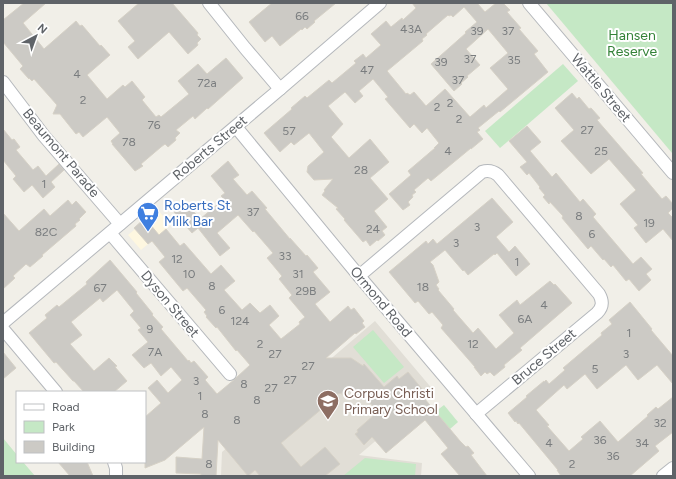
<svg xmlns="http://www.w3.org/2000/svg" width="676" height="479" viewBox="0 0 676 479" font-family="Figtree,sans-serif">
<style>
.commercial{fill:#fef7e0}
.education{fill:#e1ded6}
.green{fill:#c5e8c5}
.building{fill:#cccac5;stroke:#d6d1c6;fill-rule:evenodd}
.lines{fill:none;stroke-linecap:round;stroke-linejoin:round}
.minor-casing{stroke:#b5b8bc;stroke-width:14}
.minor{stroke:#fff;stroke-width:12}
.labels{text-anchor:middle;dominant-baseline:central;stroke-width:4;stroke-linejoin:round;paint-order:stroke}
.number-label{font-size:12px;fill:#7a7d7f}
.park-label{font-size:14px;fill:#348238;stroke:#fff}
.street-label{font-size:14px;fill:#5f6368;stroke:#fff}
.shop-label{font-size:14px;fill:#366cbe;stroke:#fff;text-anchor:start}
.education-label{font-size:14px;fill:#785e54;stroke:#fff;text-anchor:start}
</style>
<rect width="100%" height="100%" fill="#f1efe8"/>
<polygon class="commercial" points="158,210 171,225 141,250 128,235"/>
<polygon class="education" points="375,321 434,391 359,455 422,463 421,476 221,476 222,452"/>
<g class="green">
<polygon points="546,3 673,3 673,153 672,153"/>
<polygon points="563,64 578,81 500,148 485,131"/>
<polygon points="373,330 404,367 384,383 353,347"/>
<polygon points="444,405 458,422 450,429 435,412"/>
<polygon points="3,438 17,455 17,462 23,462 35,476 3,476"/>
<polygon points="365,458 416,464 415,476 343,476"/>
</g>
<g class="building">
<polygon points="24,3 46,3 23,23 44,49 76,21 80,26 82,25 100,46 101,45 110,55 87,75 107,99 123,85 125,87 132,81 145,97 142,100 156,117 159,115 161,117 189,94 178,81 198,64 207,74 226,58 243,78 208,109 207,108 195,119 193,116 176,130 180,133 175,138 176,140 168,147 165,144 161,147 141,164 143,166 135,171 112,144 113,144 111,141 120,133 107,117 83,137 79,132 76,134 60,114 53,114 57,105 34,79 32,81 29,78 29,79 20,69 23,66 3,42 3,20"/>
<polygon points="139,3 172,3 198,33 197,35 201,39 197,43 198,45 188,54 169,32 138,59 128,47 135,41 118,21"/>
<polygon points="272,3 336,3 314,21 315,22 307,29 305,27 302,30 301,29 280,46 272,36 265,42 249,22"/>
<path d="M 412,3 L 477,3 L 485,12 L 496,3 L 503,3 L 510,10 L 507,12 L 521,28 L 519,29 L 538,51 L 534,54 L 548,72 L 500,112 L 499,111 L 478,128 L 480,130 L 477,132 L 483,139 L 471,149 L 471,148 L 431,181 L 428,178 L 414,190 L 416,192 L 412,195 L 413,197 L 408,202 L 410,205 L 403,210 L 389,194 L 411,175 L 408,171 L 435,148 L 434,148 L 439,143 L 427,128 L 422,133 L 414,124 L 410,128 L 385,99 L 388,97 L 373,79 L 359,91 L 363,96 L 355,103 L 345,92 L 328,106 L 343,124 L 331,137 L 349,158 L 370,139 L 389,162 L 370,178 L 388,199 L 374,211 L 387,227 L 382,231 L 385,235 L 378,241 L 377,240 L 370,246 L 366,240 L 363,242 L 344,220 L 345,219 L 336,209 L 338,208 L 322,195 L 325,191 L 324,190 L 333,179 L 314,180 L 307,172 L 308,166 L 324,152 L 309,133 L 294,145 L 291,142 L 280,152 L 264,133 L 292,109 L 291,108 L 305,96 L 307,98 L 329,80 L 332,83 L 356,63 L 354,61 L 363,54 L 366,58 L 381,45 L 371,34 L 386,21 L 391,27 L 402,18 L 403,20 L 416,8 ZM 464,7 L 477,22 L 465,32 L 466,33 L 431,64 L 454,91 L 462,84 L 461,83 L 468,77 L 467,76 L 480,65 L 466,49 L 488,29 L 508,53 L 490,68 L 508,89 L 486,108 L 484,105 L 470,117 L 445,89 L 426,106 L 414,92 L 410,95 L 407,93 L 406,94 L 387,71 L 423,41 L 422,39 L 427,35 L 426,34 L 448,15 L 449,16 L 451,15 L 453,17 Z"/>
<polygon points="572,93 577,99 579,97 589,109 591,108 600,118 597,120 643,173 641,174 662,199 666,196 673,204 673,208 668,213 673,218 673,241 663,229 646,243 634,228 638,225 620,204 636,190 609,159 591,174 561,141 574,130 555,108"/>
<polygon points="527,126 541,142 530,151 552,177 556,173 580,202 583,199 596,214 593,217 633,264 641,257 652,269 646,274 651,280 639,291 629,279 626,281 613,265 611,267 604,259 603,260 591,246 588,249 562,218 563,216 550,202 549,204 543,197 545,195 539,188 540,187 529,173 527,175 520,167 527,162 509,141"/>
<polygon points="3,129 12,140 14,139 20,147 16,150 33,170 38,166 46,176 59,164 64,170 51,182 55,187 43,198 32,185 24,192 13,179 16,176 3,160"/>
<polygon points="228,161 239,175 233,179 247,195 252,191 267,208 265,209 290,239 290,238 306,256 307,255 318,268 313,272 330,292 315,304 330,322 348,306 351,310 354,308 364,321 362,323 365,327 356,334 355,333 326,358 351,358 363,366 364,364 384,387 397,376 399,379 408,372 422,389 419,392 460,441 466,447 468,446 474,453 471,455 487,476 460,476 441,454 448,448 425,420 386,453 372,437 364,445 355,434 358,432 357,430 374,415 372,413 376,410 363,394 358,398 350,391 342,395 342,393 317,398 324,407 281,443 301,467 325,447 340,464 325,476 260,476 255,470 248,476 218,440 216,476 201,476 201,474 176,473 176,457 202,459 204,427 165,460 145,468 145,417 161,403 148,388 157,380 168,393 182,380 171,367 161,376 151,363 144,368 132,355 148,342 138,330 141,328 130,315 134,311 117,290 103,302 100,298 71,322 82,335 70,344 94,371 109,358 117,366 115,367 127,381 114,392 84,392 74,381 73,381 56,362 54,363 29,333 47,318 45,315 57,305 59,307 87,284 86,282 110,260 137,292 136,293 153,314 152,315 163,327 161,329 188,361 189,360 191,363 194,361 208,377 205,380 217,394 235,379 237,377 250,365 237,350 236,351 217,327 216,328 206,317 207,316 204,312 206,310 187,288 183,291 159,262 165,257 152,241 148,244 134,228 145,218 159,235 166,229 180,246 184,243 211,274 221,265 235,281 224,290 242,310 250,303 260,313 270,305 279,316 269,325 281,339 300,324 299,322 305,317 289,298 292,295 279,279 282,276 267,258 273,253 254,231 253,232 238,215 217,233 230,248 220,256 198,228 192,233 174,212 186,203 200,219 224,199 221,196 225,193 211,176"/>
<polygon points="492,198 513,222 496,237 509,252 515,246 530,264 516,276 497,253 495,255 494,254 468,275 464,270 463,271 445,250 430,262 433,265 439,282 436,285 439,289 438,290 454,309 453,310 473,333 478,328 496,349 514,333 499,315 517,300 520,305 550,281 554,285 555,284 572,303 520,348 522,350 504,365 505,367 494,376 490,372 487,374 485,372 481,376 474,367 475,367 441,328 443,325 432,312 429,314 418,301 415,303 389,272 426,241 428,244 433,239 437,244"/>
<polygon points="68,200 72,205 76,201 86,212 79,219 80,220 75,224 76,226 42,255 43,256 30,267 26,264 13,276 15,278 3,289 3,213 19,231 44,209 50,216"/>
<polygon points="630,302 652,329 651,330 673,356 673,384 657,365 638,380 626,365 597,389 585,374 567,389 564,385 536,410 549,425 547,426 569,451 583,439 581,437 600,421 618,442 648,416 647,415 656,407 658,409 673,397 673,432 655,446 659,451 630,476 561,476 557,470 558,470 519,423 518,424 516,421 515,422 508,413 527,397 526,396 544,381 544,382 546,380 549,384 565,370 563,368 602,335 601,333 612,324 609,320"/>
<polygon points="3,352 16,368 3,379"/>
<polygon points="58,462 87,462 93,476 70,476"/>
</g>
<g class="lines">
<g class="minor-casing">
<g id="minor">
<polyline points="209,3 245,48 280,89"/>
<polyline points="529,3 673,173"/>
<polyline points="3,82 44,136 120,224"/>
<polyline points="236,127 359,276 529,476"/>
<polyline points="110,233 230,374"/>
<path d="M 359,276 L 482,172 C 488,170 493,171 498,175 L 599,294 C 603,301 603,307 597,313 L 476,414"/>
<polyline points="3,323 280,89 380,3"/>
<polyline points="3,329 56,392"/>
<polyline points="114,462 116,468 116,476"/>
<polyline points="663,476 673,468"/>
</g>
</g>
<use href="#minor" class="minor"/>
</g>
<defs>
<g id="supermarket-pin" transform="scale(1.15)"><path d="M0 17L-7.5 6A9.5 9.5 0 1 1 7.5 6Z" fill="#3f7fe0" stroke="#fff"/><path d="M-6-5.5h2.5l.6 2H6L4.5 2H-2.5L-4.4-4H-6ZM-1.5 3.2a1.3 1.3 0 1 0 .1 0ZM3 3.2a1.3 1.3 0 1 0 .1 0Z" fill="#fff"/></g>
<g id="school-pin" transform="scale(1.15)"><path d="M0 17L-7.5 6A9.5 9.5 0 1 1 7.5 6Z" fill="#8d6e63" stroke="#fff"/><path d="M0-5L7-2L0 1L-7-2ZM-4 1L0 2.5L4 1V4Q0 6-4 4Z" fill="#fff"/></g>
</defs>
<g fill-rule="evenodd">
<use href="#supermarket-pin" x="148" y="213"/>
<use href="#school-pin" x="328" y="401"/>
</g>
<g class="labels">
<g class="number-label">
<text x="302" y="16">66</text>
<text x="411" y="29">43A</text>
<text x="477" y="31">39</text>
<text x="508" y="31">37</text>
<text x="470" y="59">37</text>
<text x="514" y="60">35</text>
<text x="441" y="62">39</text>
<text x="367" y="70">47</text>
<text x="77" y="74">4</text>
<text x="458" y="80">37</text>
<text x="207" y="83">72a</text>
<text x="83" y="100">2</text>
<text x="450" y="103">2</text>
<text x="437" y="107">2</text>
<text x="459" y="119">2</text>
<text x="154" y="125">76</text>
<text x="587" y="130">27</text>
<text x="289" y="131">57</text>
<text x="129" y="142">78</text>
<text x="448" y="151">4</text>
<text x="601" y="151">25</text>
<text x="361" y="170">28</text>
<text x="44" y="184">1</text>
<text x="253" y="212">37</text>
<text x="579" y="216">8</text>
<text x="649" y="223">19</text>
<text x="477" y="227">3</text>
<text x="373" y="229">24</text>
<text x="46" y="232">82C</text>
<text x="592" y="234">6</text>
<text x="456" y="243">3</text>
<text x="285" y="256">33</text>
<text x="177" y="259">12</text>
<text x="517" y="262">1</text>
<text x="189" y="274">10</text>
<text x="298" y="274">31</text>
<text x="212" y="286">8</text>
<text x="423" y="287">18</text>
<text x="100" y="288">67</text>
<text x="306" y="291">29B</text>
<text x="544" y="305">4</text>
<text x="222" y="310">6</text>
<text x="525" y="319">6A</text>
<text x="240" y="321">124</text>
<text x="150" y="329">9</text>
<text x="629" y="333">1</text>
<text x="260" y="344">2</text>
<text x="473" y="344">12</text>
<text x="155" y="352">7A</text>
<text x="275" y="354">27</text>
<text x="626" y="354">3</text>
<text x="308" y="366">27</text>
<text x="595" y="369">5</text>
<text x="290" y="380">27</text>
<text x="196" y="381">3</text>
<text x="244" y="384">8</text>
<text x="271" y="388">27</text>
<text x="200" y="396">1</text>
<text x="257" y="400">8</text>
<text x="205" y="414">8</text>
<text x="237" y="420">8</text>
<text x="660" y="423">32</text>
<text x="600" y="440">36</text>
<text x="549" y="443">4</text>
<text x="642" y="443">34</text>
<text x="613" y="456">36</text>
<text x="209" y="464">8</text>
<text x="572" y="464">2</text>
</g>
<g class="park-label">
<text x="632" y="35">Hansen<tspan x="632" dy="16">Reserve</tspan></text>
</g>
<g class="street-label">
<text transform="translate(601 88) rotate(50)">Wattle Street</text>
<text transform="translate(210 148) rotate(-40)">Roberts Street</text>
<text transform="translate(61 153) rotate(50)">Beaumont Parade</text>
<text transform="translate(381 302) rotate(50)">Ormond Road</text>
<text transform="translate(170 304) rotate(50)">Dyson Street</text>
<text transform="translate(544 357) rotate(-40)">Bruce Street</text>
</g>
<g class="shop-label">
<text x="164" y="205">Roberts St<tspan x="164" dy="16">Milk Bar</tspan></text>
</g>
<g class="education-label">
<text x="344" y="393">Corpus Christi<tspan x="344" dy="16">Primary School</tspan></text>
</g>
</g>
<rect width="676" height="479" fill="none" stroke="#5f6368" stroke-width="8"/>
<rect x="16" y="391" width="130" height="72" fill="#ffffff" stroke="#bfc1c3"/>
<rect x="24" y="404" width="20" height="6" fill="#ffffff" stroke="#bfc1c3"/>
<text x="52" y="411" font-size="12" fill="#5f6368">Road</text>
<rect x="24" y="421" width="20" height="12" fill="#c5e8c5" stroke="#bfc1c3"/>
<text x="52" y="431" font-size="12" fill="#5f6368">Park</text>
<rect x="24" y="441" width="20" height="12" fill="#cccac5" stroke="#bfc1c3"/>
<text x="52" y="451" font-size="12" fill="#5f6368">Building</text>
<g transform="translate(36 36) rotate(41)" stroke="#ffffff" stroke-width="3" paint-order="stroke">
<path d="M0-3L7 15L0 10L-7 15Z" fill="#5f6368"/>
<text y="-6" font-size="11" font-weight="bold" text-anchor="middle" fill="#5f6368">N</text>
</g>
</svg>
